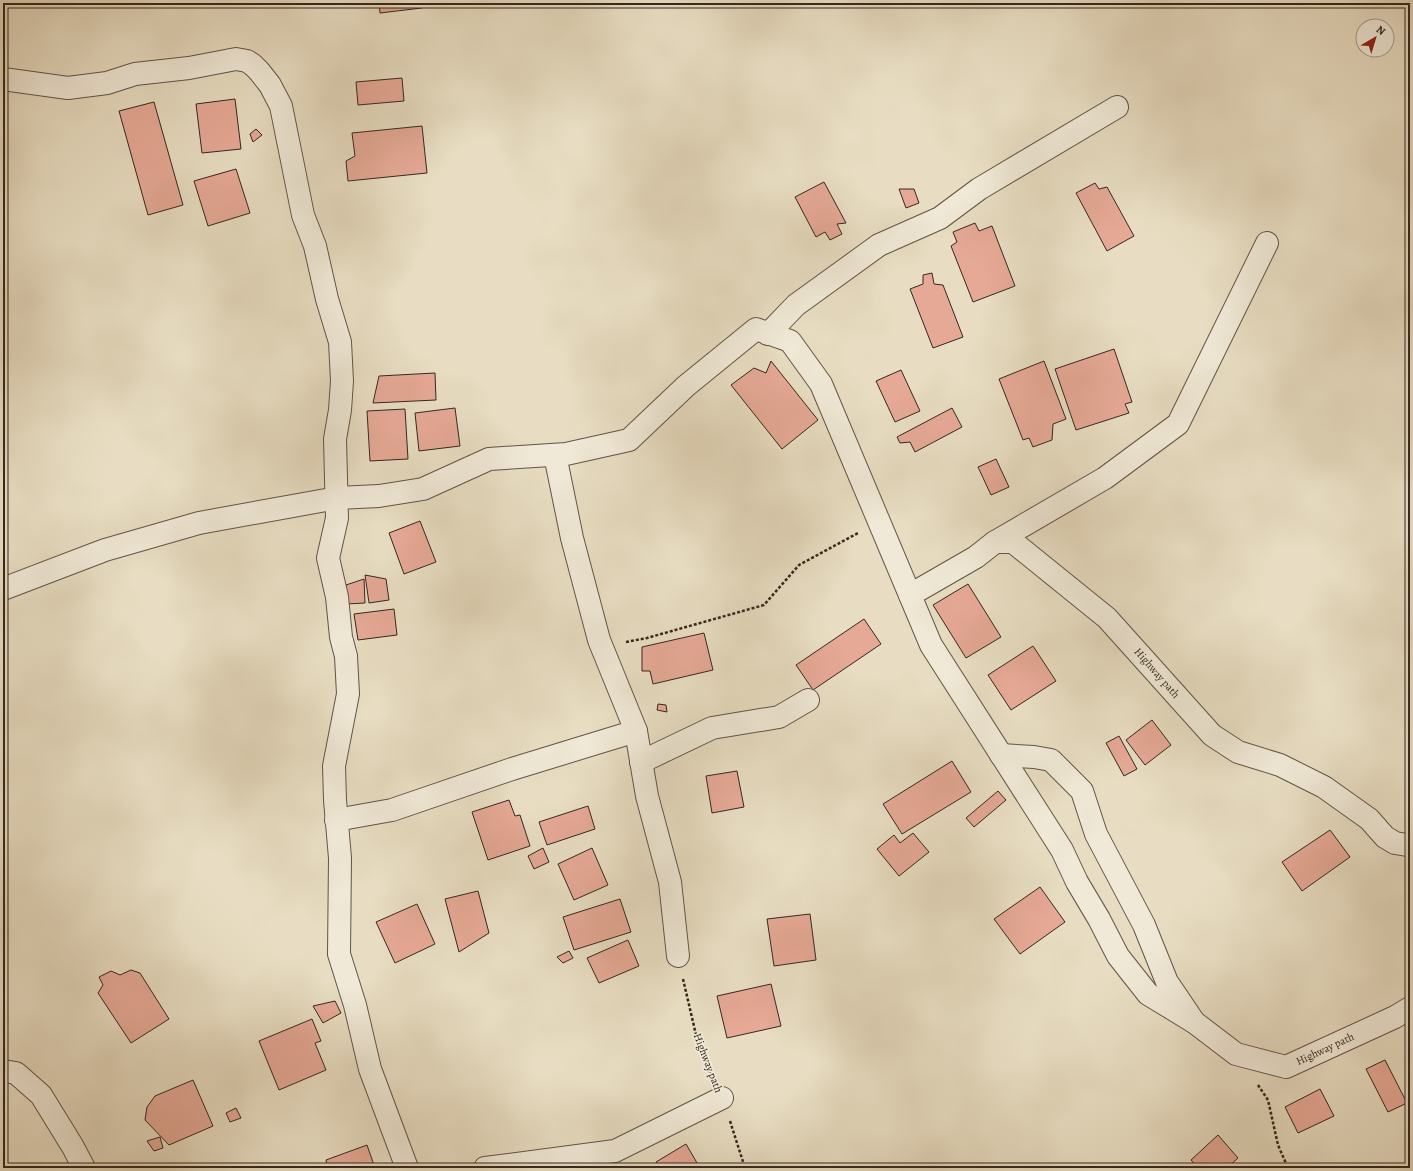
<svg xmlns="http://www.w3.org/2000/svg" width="1413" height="1171" viewBox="0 0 1413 1171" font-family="Alegreya,serif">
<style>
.building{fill:#e6a996;stroke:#35271e}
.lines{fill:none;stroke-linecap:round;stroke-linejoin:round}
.minor-casing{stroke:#625447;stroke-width:24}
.path{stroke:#35271e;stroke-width:2.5;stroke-dasharray:3 2;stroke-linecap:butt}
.minor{stroke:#f0e9d7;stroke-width:22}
.labels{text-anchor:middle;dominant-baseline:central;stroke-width:3.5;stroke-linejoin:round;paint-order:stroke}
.street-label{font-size:11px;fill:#35271e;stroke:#f0e9d7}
</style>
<rect width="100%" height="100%" fill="#e8ddc2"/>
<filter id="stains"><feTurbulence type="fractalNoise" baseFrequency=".005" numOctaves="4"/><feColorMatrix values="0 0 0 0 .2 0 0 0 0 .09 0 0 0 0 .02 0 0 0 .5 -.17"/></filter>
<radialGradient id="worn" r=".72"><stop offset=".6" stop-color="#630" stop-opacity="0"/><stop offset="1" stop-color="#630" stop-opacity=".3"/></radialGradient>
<g class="building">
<polygon points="379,3 421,3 422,8 380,13"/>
<polygon points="402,78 404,101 358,105 356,82"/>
<polygon points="235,99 241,149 202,153 196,104"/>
<polygon points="154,102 183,205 148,215 119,111"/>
<polygon points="422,126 427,173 348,181 346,161 355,156 352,133"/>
<polygon points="256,129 262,135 253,142 250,134"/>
<polygon points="236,169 250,213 208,226 194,181"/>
<polygon points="824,182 846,223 837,224 842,234 830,240 825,232 816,237 795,197"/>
<polygon points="1095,183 1099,189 1107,187 1134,236 1107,251 1076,193"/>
<polygon points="899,189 914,189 919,203 906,208"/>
<polygon points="975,223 979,231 992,226 1015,286 973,302 951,246 957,242 953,232"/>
<polygon points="932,273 934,284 943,285 963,337 933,348 910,289 923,284 923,275"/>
<polygon points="1114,349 1132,402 1125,404 1129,413 1076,430 1055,369"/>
<polygon points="771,361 818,420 782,449 731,385 754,368 766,373"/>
<polygon points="1044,361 1066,419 1053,424 1052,440 1033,447 1029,438 1023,440 999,379"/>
<polygon points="901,370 920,411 895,422 876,381"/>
<polygon points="435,373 436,400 373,403 379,376"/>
<polygon points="455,408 460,446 419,451 415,413"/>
<polygon points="952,408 962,427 915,452 910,442 900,443 897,437"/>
<polygon points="405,409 408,459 370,461 367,411"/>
<polygon points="996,459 1009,487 991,495 978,467"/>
<polygon points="420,521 436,562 404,574 389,533"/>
<polygon points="365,575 386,579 389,600 369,603"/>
<polygon points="364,579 365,603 346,604 346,585"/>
<polygon points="968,584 1001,637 966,658 933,605"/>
<polygon points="394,609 397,635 358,640 354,614"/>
<polygon points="864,619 881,644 813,690 796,665"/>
<polygon points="704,633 713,670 653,684 650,671 642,671 642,647"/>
<polygon points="1033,646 1056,681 1011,710 988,675"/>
<polygon points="658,704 666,705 667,712 657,710"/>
<polygon points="1152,720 1171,745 1145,765 1126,740"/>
<polygon points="1119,736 1137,769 1124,776 1106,743"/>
<polygon points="952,761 971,792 902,834 883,804"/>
<polygon points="737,771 744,807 712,813 706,776"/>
<polygon points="998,791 1006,800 974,827 966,818"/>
<polygon points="509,800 515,816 520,815 530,846 488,860 472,812"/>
<polygon points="588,806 595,829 547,845 539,822"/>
<polygon points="1330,830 1350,857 1302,891 1282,862"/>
<polygon points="913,833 929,852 899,876 877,849 894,835 900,843"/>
<polygon points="543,848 549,862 534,869 528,856"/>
<polygon points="592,848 608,885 574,900 558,864"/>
<polygon points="1040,887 1065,922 1020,954 994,919"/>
<polygon points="478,891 489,933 459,952 445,899"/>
<polygon points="620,899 631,932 574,950 563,917"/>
<polygon points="417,904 435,944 395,963 376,922"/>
<polygon points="810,914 816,960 774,966 767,919"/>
<polygon points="628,940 639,966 599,983 587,958"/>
<polygon points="569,951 573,958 563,963 557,957"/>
<polygon points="131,970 140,973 169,1019 131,1043 98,993 103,985 99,977 111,971 120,975"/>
<polygon points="771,984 781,1026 727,1038 717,996"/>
<polygon points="335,1001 341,1013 323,1023 313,1006"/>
<polygon points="312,1019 321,1041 315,1043 326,1070 279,1090 259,1041"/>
<polygon points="1385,1060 1407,1103 1388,1112 1366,1069"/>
<polygon points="193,1080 213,1126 169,1145 145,1120 147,1107 155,1096"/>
<polygon points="1320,1089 1334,1116 1298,1133 1285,1107"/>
<polygon points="236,1108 241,1118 230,1122 226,1113"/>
<polygon points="1218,1135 1238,1158 1227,1168 1198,1168 1191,1160"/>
<polygon points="160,1137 163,1148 154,1151 147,1141"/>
<polygon points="686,1144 700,1168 659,1168 656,1162"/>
<polygon points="367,1145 375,1168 328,1168 326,1160"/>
</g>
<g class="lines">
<g class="minor-casing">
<g id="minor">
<polyline points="3,79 68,88 107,83 135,74 189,68 236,59 247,61 253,65 259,71 270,85 281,106 303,215 315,246 327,299 340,342 342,381 340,410 335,439 337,518 328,558 337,597 341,637 346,656 348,694 334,766 335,800 340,858 339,954 355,1005 370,1069 407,1168"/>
<polyline points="768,334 796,305 879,245 940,218 979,189 1117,107"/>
<polyline points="995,542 1105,478 1178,424 1267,243"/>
<polyline points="3,589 105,550 199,523 337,498 379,496 423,489 489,459 566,454 629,440 686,386 756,329 790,341 821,384 931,645 1062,850 1077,882 1099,919 1118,956 1148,994 1194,1022"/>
<polyline points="910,595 976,557 995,542 1013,542 1107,618 1212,735 1238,752 1280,765 1324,787 1369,819 1385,837 1395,843 1407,845 1410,843"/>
<polyline points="636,731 647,796 670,882 678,956"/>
<polyline points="1001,755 1034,757 1051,760 1082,791 1096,834 1144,925 1167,982 1194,1022 1236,1054 1286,1067 1395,1017 1410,1008"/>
<polyline points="641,762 712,728 779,717 808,700"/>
<polyline points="336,820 392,810 512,769 636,731 599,640 572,538 555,455"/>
<polyline points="3,1071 16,1073 41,1095 73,1147 84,1168"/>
<polyline points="485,1168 615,1151 722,1098"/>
</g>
</g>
<g class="path">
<polyline points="626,642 647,638 764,605 799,565 858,533"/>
<polyline points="683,979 697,1039 713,1077"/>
<polyline points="1258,1085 1268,1100 1278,1145 1288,1168"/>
<polyline points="730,1121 745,1168"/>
</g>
<use href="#minor" class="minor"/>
</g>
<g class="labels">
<g class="street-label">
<text transform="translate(1157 673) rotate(49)">Highway path</text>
<text transform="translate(1325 1049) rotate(-25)">Highway path</text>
<text transform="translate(708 1063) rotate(69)">Highway path</text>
</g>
</g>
<rect width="1413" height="1171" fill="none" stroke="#e8ddc2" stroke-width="16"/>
<rect x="4" y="4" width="1405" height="1163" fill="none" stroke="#35271e" stroke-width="2"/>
<rect x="8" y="8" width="1397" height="1155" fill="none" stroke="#35271e"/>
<g transform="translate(1375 38) rotate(38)"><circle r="19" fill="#f0e9d7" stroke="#a59b8d"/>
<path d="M0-3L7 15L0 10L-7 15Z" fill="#8f2418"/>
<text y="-6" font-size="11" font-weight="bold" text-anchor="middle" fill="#35271e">N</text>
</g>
<rect width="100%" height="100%" filter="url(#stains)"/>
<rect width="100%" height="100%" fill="url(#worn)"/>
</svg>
